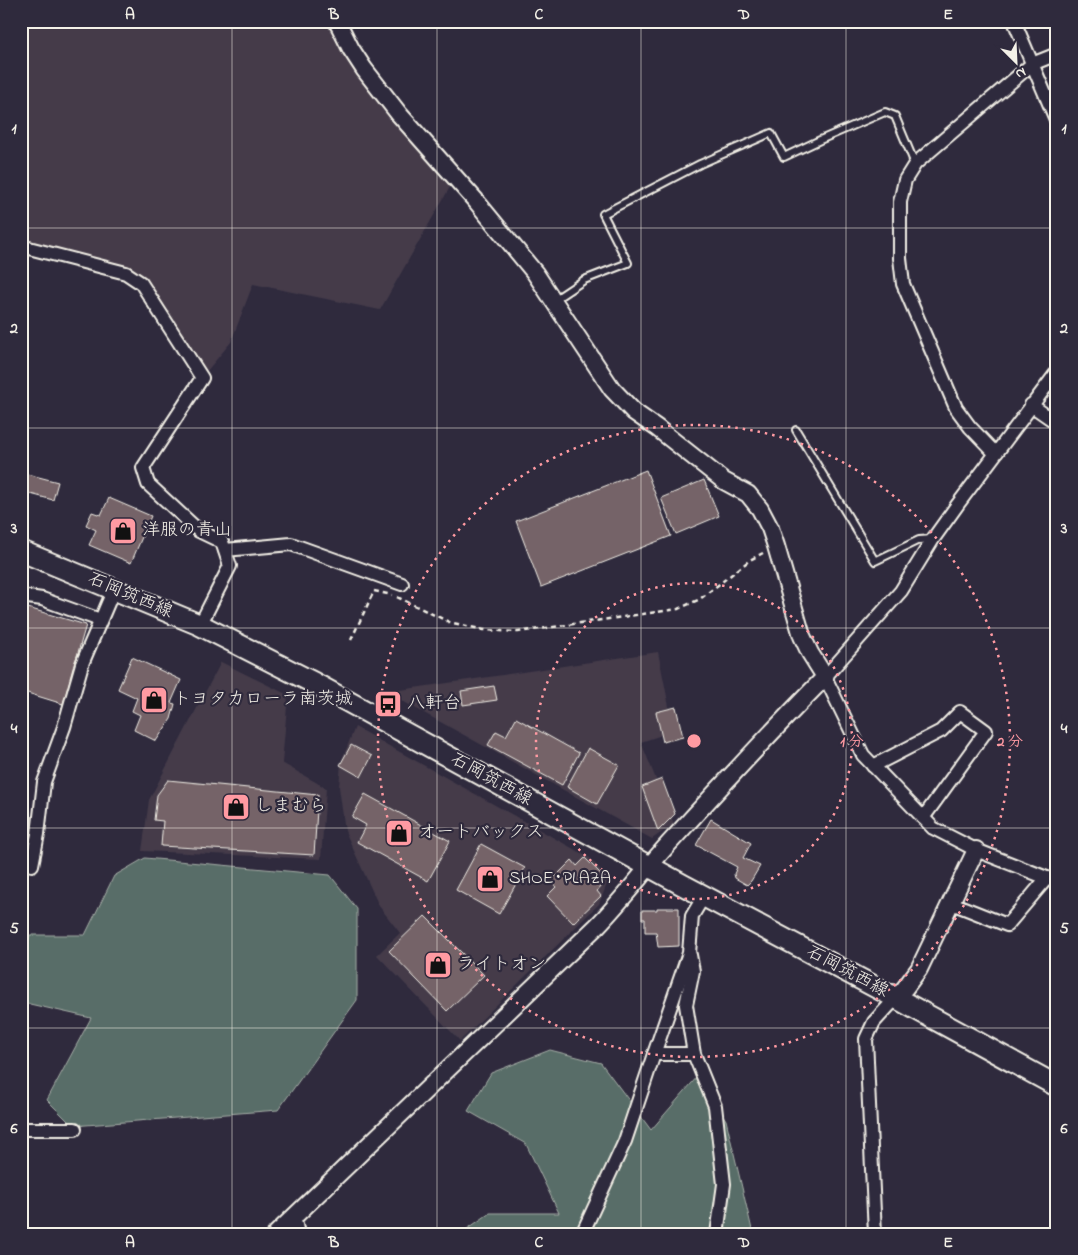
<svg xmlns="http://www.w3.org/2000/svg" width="1078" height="1255" viewBox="0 0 1078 1255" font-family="'Indie Flower','Klee One',sans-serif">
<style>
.built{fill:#443b4a}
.green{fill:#596d67;stroke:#a6afa8}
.building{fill:#756368;stroke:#f4f1e8}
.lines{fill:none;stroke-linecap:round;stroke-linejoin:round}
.service-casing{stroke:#f4f1e8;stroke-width:10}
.minor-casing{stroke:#f4f1e8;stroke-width:16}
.tertiary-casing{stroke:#f4f1e8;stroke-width:20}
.primary-casing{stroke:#f4f1e8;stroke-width:24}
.path{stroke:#f4f1e8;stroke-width:2.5;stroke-dasharray:5 4;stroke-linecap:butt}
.service{stroke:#2f2a3d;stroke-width:6}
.minor{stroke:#2f2a3d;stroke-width:12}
.tertiary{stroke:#2f2a3d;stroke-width:16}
.primary{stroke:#2f2a3d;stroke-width:20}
.grid{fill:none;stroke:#f4f1e8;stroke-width:1;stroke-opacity:0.55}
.ring{fill:none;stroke:#ff9aa2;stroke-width:2.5;stroke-dasharray:2.5 5}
.labels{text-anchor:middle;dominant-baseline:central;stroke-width:4.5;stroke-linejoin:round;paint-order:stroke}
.poi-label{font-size:18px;fill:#f4f1e8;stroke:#2f2a3d;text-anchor:start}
.street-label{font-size:18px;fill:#f4f1e8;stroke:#2f2a3d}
.centre{fill:#ff9aa2;stroke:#2f2a3d;stroke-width:2.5}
.ring-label{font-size:15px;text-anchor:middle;font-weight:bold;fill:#ff9aa2;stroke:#2f2a3d;stroke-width:4.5;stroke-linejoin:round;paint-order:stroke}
.neatline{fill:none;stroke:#f4f1e8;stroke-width:2}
.grid-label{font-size:16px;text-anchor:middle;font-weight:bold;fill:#f4f1e8}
</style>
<rect width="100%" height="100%" fill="#2f2a3d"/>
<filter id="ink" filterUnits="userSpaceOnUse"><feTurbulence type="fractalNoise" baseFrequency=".02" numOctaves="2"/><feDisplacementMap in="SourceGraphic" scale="10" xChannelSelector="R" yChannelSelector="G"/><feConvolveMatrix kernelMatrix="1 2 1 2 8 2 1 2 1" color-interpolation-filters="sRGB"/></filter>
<g filter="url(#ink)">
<g class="built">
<polygon points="21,21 329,21 364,76 450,187 380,310 253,284 231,342 206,372 146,277 124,267 21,240"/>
<polygon points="658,652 674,731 641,742 674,824 652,839 386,692"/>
<polygon points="221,662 288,695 282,763 326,788 321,859 142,851 149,800"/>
<polygon points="355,727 590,858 609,879 599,904 460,1041 377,955 400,933 379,906 345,831 339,787 341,762"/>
</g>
<g class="green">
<polygon points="145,858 330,875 357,909 357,1000 278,1110 73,1126 47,1100 91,1018 21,1002 21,970 30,935 85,935 114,876"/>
<polygon points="550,1050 601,1063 651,1130 698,1076 726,1120 753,1234 460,1234 490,1213 559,1213 526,1144 468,1111 491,1073"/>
</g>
<g class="building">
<polygon points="646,470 671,536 541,587 516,521"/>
<polygon points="27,474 58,482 53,500 23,492"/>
<polygon points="704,480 719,516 676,534 661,498"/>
<polygon points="109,498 151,516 131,563 89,545 96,530 86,525 92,512 101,515"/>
<polygon points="21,606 86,625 63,704 21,691"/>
<polygon points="132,657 181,680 171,703 175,704 171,719 156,741 134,730 140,715 132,711 137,698 118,689"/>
<polygon points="494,686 497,700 463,705 461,691"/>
<polygon points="676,707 683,737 663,742 656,712"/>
<polygon points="516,718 579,753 562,785 488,745 496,731 506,736"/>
<polygon points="351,745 372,756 361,777 340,765"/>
<polygon points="588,748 619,765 597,804 567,787"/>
<polygon points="662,779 675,814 658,831 642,787"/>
<polygon points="168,780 318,795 314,855 161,846 163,821 154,820 157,795"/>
<polygon points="365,794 450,841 428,881 357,842 366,825 352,817"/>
<polygon points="711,819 751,843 743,858 760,866 751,881 747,885 735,878 734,874 737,867 696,845"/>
<polygon points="481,844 525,868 499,914 456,890"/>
<polygon points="585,858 606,879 597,891 601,896 573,923 547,896 556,887 551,881 572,860 577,866"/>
<polygon points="657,908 679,908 679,946 658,947 656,932 645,932 645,919 642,919 642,910 657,910"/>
<polygon points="425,916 484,975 447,1011 389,951"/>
</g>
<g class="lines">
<g class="service-casing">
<g id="service">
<polyline points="554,300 584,280 628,263 603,214 700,164 771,133 784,157 820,140 885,112 895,116 915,164"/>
<polyline points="796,430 875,561 919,540 933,539"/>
</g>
</g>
<g class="minor-casing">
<g id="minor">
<polyline points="1014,21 1057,122"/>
<polyline points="21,246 126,273 141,283 202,378 143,468 148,484 199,531 222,542 230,566 200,625"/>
<polyline points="1057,372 958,504 933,539 901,591 825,677 863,755 933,828 976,850 1057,882"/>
<polyline points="1031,405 1057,423"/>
<polyline points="995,453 970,427 956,408 903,284 900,258 900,202 905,180 915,164 1032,64 1057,54"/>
<polyline points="225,550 291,544 402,584"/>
<polyline points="21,596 42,599 100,620"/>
<polyline points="873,766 941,731 960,712 986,731 923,818"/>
<polyline points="21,863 32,865 38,834 44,782 64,727 82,664 114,589"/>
<polyline points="954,904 1007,925 1047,878"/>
<polyline points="690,955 693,971 686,1005 694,1054 715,1106 724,1184 717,1234"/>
<polyline points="654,1054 694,1054"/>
<polyline points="21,1129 75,1129"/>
<polyline points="294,1216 298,1234"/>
<polyline points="582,1234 625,1141 654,1054 689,953 692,916 704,896"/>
<polyline points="875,1234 866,1039 874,1022 896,998"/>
</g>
</g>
<g class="tertiary-casing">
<g id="tertiary">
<polyline points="896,998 905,988 919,969 976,850"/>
<path d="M 276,1234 L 597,926 C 624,898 647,867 673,839 C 723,784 773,730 825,677 L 810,653 L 802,636 L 776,546 L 770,528 L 760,509 L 748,494 L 724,481 L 657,428 L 634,412 L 612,389 L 535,273 L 476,201 L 399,114 L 364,69 L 351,49 L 337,21"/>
</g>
</g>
<g class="primary-casing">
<polyline id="primary" points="21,551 200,625 314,683 683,885 896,998 1057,1086"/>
</g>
<g class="path">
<polyline points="374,591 392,595"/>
<polyline points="397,597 449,622 484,630 518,632 678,609 700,599 750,560 763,553"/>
<polyline points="351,640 374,591"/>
</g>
<use href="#service" class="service"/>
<use href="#minor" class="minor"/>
<use href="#tertiary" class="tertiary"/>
<use href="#primary" class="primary"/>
</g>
</g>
<path class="grid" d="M 232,21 L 232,1234M 437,21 L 437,1234M 641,21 L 641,1234M 846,21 L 846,1234M 21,228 L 1057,228M 21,428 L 1057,428M 21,628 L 1057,628M 21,828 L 1057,828M 21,1028 L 1057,1028"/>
<g class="ring">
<circle cx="694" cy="741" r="158"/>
<circle cx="694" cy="741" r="316"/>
</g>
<defs>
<g id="shop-square" transform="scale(1.4375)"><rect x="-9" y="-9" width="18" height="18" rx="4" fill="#ff9aa2" stroke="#2f2a3d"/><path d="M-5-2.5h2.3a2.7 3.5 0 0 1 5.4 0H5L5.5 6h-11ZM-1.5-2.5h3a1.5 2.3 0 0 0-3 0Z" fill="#111"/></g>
<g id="bus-square" transform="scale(1.4375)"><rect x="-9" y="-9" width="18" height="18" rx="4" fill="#ff9aa2" stroke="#2f2a3d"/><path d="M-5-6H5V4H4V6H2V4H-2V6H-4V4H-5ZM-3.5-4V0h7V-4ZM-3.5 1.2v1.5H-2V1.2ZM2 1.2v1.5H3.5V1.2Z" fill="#111"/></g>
</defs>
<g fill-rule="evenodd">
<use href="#shop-square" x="123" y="531"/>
<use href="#shop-square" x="154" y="700"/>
<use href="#bus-square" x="388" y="704"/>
<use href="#shop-square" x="236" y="807"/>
<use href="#shop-square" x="399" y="833"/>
<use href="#shop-square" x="490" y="879"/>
<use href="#shop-square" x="438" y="965"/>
</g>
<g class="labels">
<g class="poi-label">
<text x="142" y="531">洋服の青山</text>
<text x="173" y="700">トヨタカローラ南茨城</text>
<text x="407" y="704">八軒台</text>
<text x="255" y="807">しまむら</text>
<text x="418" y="833">オートバックス</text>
<text x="509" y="879">SHOE･PLAZA</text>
<text x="457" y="965">ライトオン</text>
</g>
<g class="street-label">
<text transform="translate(130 596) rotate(23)">石岡筑西線</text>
<text transform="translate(491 780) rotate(29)">石岡筑西線</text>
<text transform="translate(847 972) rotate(28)">石岡筑西線</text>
</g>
</g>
<circle cx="694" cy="741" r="8" class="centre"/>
<g class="ring-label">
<text x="852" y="746">1 分</text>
<text x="1010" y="746">2 分</text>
</g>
<rect width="1078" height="1255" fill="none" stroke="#2f2a3d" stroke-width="55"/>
<g transform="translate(1016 62) rotate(156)" stroke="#2f2a3d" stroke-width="4" paint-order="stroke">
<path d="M0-4L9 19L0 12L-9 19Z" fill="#f4f1e8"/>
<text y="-8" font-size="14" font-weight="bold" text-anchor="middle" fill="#f4f1e8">N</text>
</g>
<rect x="28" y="28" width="1022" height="1200" class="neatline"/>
<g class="grid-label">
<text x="130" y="19">A</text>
<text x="334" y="19">B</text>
<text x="539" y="19">C</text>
<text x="744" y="19">D</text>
<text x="948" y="19">E</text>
<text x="14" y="133">1</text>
<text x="1064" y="133">1</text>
<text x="14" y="333">2</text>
<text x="1064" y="333">2</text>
<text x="14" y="533">3</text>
<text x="1064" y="533">3</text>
<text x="14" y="733">4</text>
<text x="1064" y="733">4</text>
<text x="14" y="933">5</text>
<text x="1064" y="933">5</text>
<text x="14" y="1133">6</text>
<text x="1064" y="1133">6</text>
<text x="130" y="1247">A</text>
<text x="334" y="1247">B</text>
<text x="539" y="1247">C</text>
<text x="744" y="1247">D</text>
<text x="948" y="1247">E</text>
</g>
</svg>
